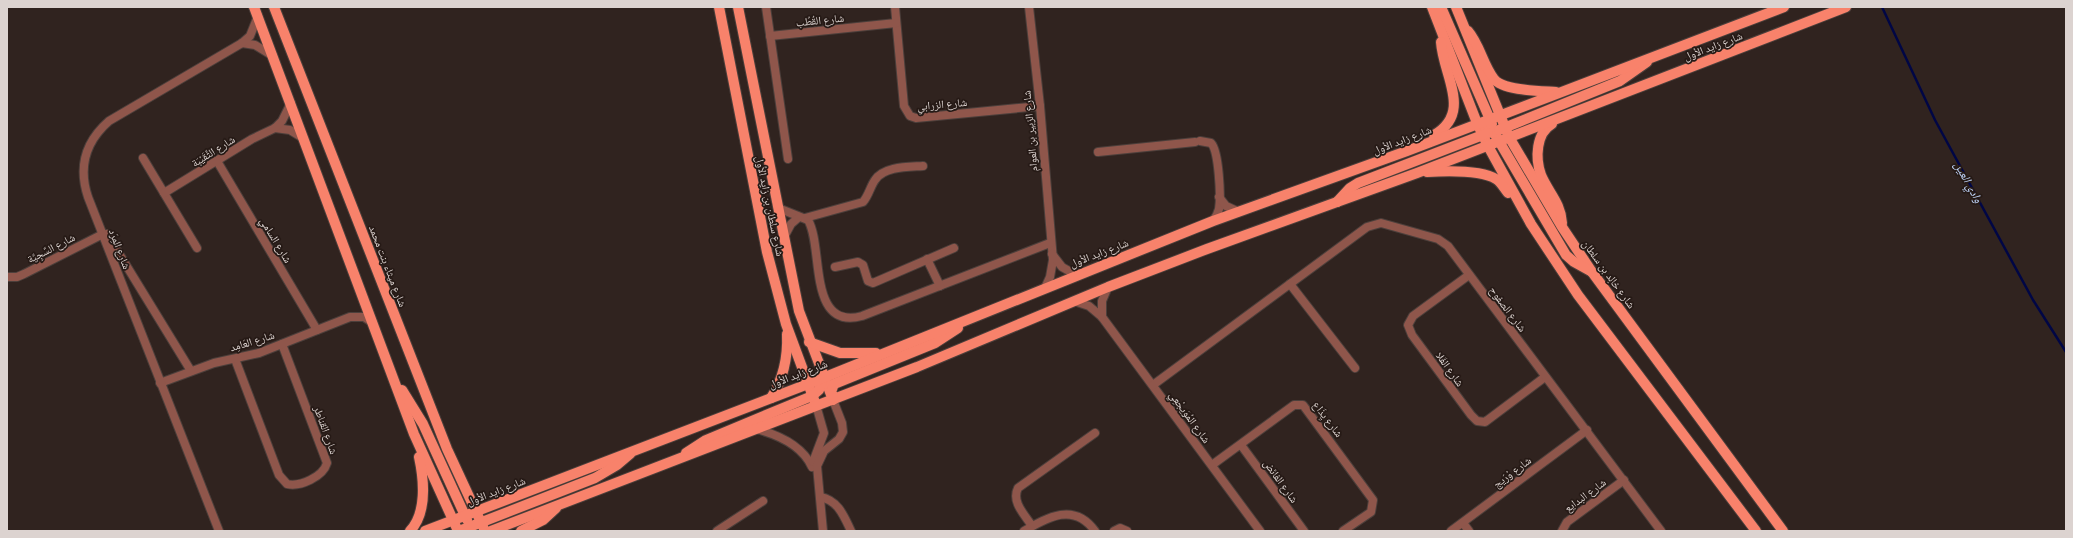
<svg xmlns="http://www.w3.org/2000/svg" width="2073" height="538" viewBox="0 0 2073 538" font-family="Ubuntu,'Noto Naskh Arabic',sans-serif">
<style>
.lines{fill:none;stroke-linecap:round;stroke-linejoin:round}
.stream{stroke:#000645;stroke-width:2.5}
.minor-casing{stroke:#4c3f3b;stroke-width:10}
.major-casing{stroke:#4c3f3b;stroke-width:12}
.minor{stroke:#8f564b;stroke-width:8}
.major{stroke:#f8826b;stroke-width:10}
.labels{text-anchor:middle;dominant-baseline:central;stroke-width:3.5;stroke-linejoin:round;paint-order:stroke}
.street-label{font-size:11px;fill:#dcd3d0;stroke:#261a16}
.water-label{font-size:12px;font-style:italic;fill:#c2d7fd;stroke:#261a16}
</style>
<rect width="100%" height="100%" fill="#30231f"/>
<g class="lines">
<polyline class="stream" points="1882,7 1935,120 2033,300 2066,352"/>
<g class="minor-casing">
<g id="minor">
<polyline points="766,7 788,159"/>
<polyline points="895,7 904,106 910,116 916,118 1040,106"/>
<polyline points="1029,7 1040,106 1053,260 1050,277 1045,288"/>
<polyline points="770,36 896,23"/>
<polyline points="242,43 255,45 273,56"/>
<polyline points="275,128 290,130 303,138"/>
<path d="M 1200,141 L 1211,143 C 1219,151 1221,197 1219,209 C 1218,213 1216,217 1213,221"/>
<polyline points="1098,152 1195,142"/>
<polyline points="143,158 197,248"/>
<polyline points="217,161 317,330"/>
<polyline points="164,193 252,139 275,128 282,121 291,103"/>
<polyline points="1219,197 1226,206 1239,212"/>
<path d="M 778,208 L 808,220 C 824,247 807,331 862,316 L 1050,243"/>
<path d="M 805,218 L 863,202 C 869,195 870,187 875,180 C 884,166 909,167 923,166"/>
<polyline points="107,234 191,371"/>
<polyline points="784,237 791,224 799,217"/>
<polyline points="1052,254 1062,267 1076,275"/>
<polyline points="927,259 940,286"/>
<polyline points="835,267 858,262 863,265 868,281 873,283 954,248"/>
<polyline points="1469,275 1413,316 1408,325 1412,335 1471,415 1477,421 1485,422 1545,377"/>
<polyline points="7,277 17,277 24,274 103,234"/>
<polyline points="1290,284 1355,368"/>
<polyline points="1074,301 1089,306 1102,317 1260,531"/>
<polyline points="1102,317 1102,301 1108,287"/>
<path d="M 235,359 L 279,475 L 287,484 C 300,487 323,477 327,463 L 282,344"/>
<polyline points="160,383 214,363 259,353 350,317 364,317 373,323"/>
<polyline points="1153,385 1367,227 1381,223 1438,239 1448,246 1661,531"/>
<path d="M 756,429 C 779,435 802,445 812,467"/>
<polyline points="1241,445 1304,531"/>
<polyline points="813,462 824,433 816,405"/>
<polyline points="1212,465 1294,405 1303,405 1373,500 1371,512 1343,531"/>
<path d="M 820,497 C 838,500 844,516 851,531"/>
<polyline points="1463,523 1469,531"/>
<path d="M 1032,526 C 1025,515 1011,502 1018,488 L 1095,433"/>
<path d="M 219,531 L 88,197 C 78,167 85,142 109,121 L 242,43 L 250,36 L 258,16"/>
<polyline points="717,531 763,501"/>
<polyline points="823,531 817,466 824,451 839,439 843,432 842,423 833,400"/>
<path d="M 1024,531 C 1048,517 1074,502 1095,531"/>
<polyline points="1114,531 1120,528 1127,531"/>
<polyline points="1451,531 1587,430"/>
<polyline points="1562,531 1567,522 1624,480"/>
</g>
</g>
<g class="major-casing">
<g id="major">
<polyline points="254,7 414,434 458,531"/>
<polyline points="274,7 447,449 485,531"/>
<polyline points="719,7 767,252 786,324 816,405"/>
<polyline points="738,7 799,311 833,400"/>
<polyline points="1432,7 1477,123 1488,146 1531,224 1578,295 1756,531"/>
<polyline points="1441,7 1492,124"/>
<polyline points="1456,7 1509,137 1562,227 1592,272 1783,531"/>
<path d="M 1468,31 C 1480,45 1483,65 1494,79 C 1503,91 1542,91 1556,92"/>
<polyline points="1477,123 1488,128 1496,136 1566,255 1574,262 1592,272"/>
<path d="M 1552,124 C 1536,133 1535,158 1541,175 C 1548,192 1561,203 1562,223"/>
<polyline points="1499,130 1620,81 1647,62"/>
<path d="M 1434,135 C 1473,112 1443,76 1441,42"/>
<path d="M 1427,172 C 1445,171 1481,170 1496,179 C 1501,182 1504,188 1508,193"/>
<polyline points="1337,202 1350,188 1358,183 1488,133"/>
<polyline points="809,342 840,353 876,353"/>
<polyline points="402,390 423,424 467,520"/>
<polyline points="834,397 831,392 834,384 935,343 958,328"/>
<path d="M 771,398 C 784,378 788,357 787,334"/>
<polyline points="686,453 706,440 812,396 819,390 823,377"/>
<path d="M 410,531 C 427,513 424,480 419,457"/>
<polyline points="425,531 808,384 1213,221 1407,151 1784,7"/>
<polyline points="459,531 595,478 617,465 630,454"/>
<polyline points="491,531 917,367 1108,287 1207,249 1417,173 1846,7"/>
<polyline points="521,531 543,520 556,508"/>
</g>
</g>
<use href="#minor" class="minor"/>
<use href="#major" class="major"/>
</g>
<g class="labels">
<g class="street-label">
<text transform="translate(820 20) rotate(-6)">شارع القُطُب</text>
<text transform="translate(1713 46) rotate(-21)">شارع زايد الأول</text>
<text transform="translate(942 104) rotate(-5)">شارع الزرابي</text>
<text transform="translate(1030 131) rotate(-95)">شارع الزبير بن العوام</text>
<text transform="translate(1402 140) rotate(-21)">شارع زايد الأول</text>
<text transform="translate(213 151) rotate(-32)">شارع الثِّقَيْبَة</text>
<text transform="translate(770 206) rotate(78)">شارع سلطان بن زايد الأول</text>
<text transform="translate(276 240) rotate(59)">شارع السامي</text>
<text transform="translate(51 248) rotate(-27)">شارع السَّجِيَّة</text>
<text transform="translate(120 249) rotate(69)">شارع المِرَد</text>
<text transform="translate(1099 253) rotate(-21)">شارع زايد الأول</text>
<text transform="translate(388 266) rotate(69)">شارع ميثاء بنت محمد</text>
<text transform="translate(1609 274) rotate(54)">شارع خالِد بن سلطان</text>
<text transform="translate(1508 309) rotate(53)">شارع الصفوح</text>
<text transform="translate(252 341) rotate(-17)">شارع العَامِد</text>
<text transform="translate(1450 369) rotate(54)">شارع الفَلا</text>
<text transform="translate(798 374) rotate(-21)">شارع زايد الأول</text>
<text transform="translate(1190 417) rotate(54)">شارع المُوَيجْعِي</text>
<text transform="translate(1328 419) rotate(53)">شارع يِذَاع</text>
<text transform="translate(326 430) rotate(70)">شارع القناطر</text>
<text transform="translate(1512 472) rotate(-37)">شارع وْرَيج</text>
<text transform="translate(1281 481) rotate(54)">شارع الفائض</text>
<text transform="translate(496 491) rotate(-21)">شارع زايد الأول</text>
<text transform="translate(1585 495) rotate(-36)">شارع البدايع</text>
</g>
<g class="water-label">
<text transform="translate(1969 182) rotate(61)">وادي العين</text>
</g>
</g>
<rect width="2073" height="538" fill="none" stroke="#dcd3d0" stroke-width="16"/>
</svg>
